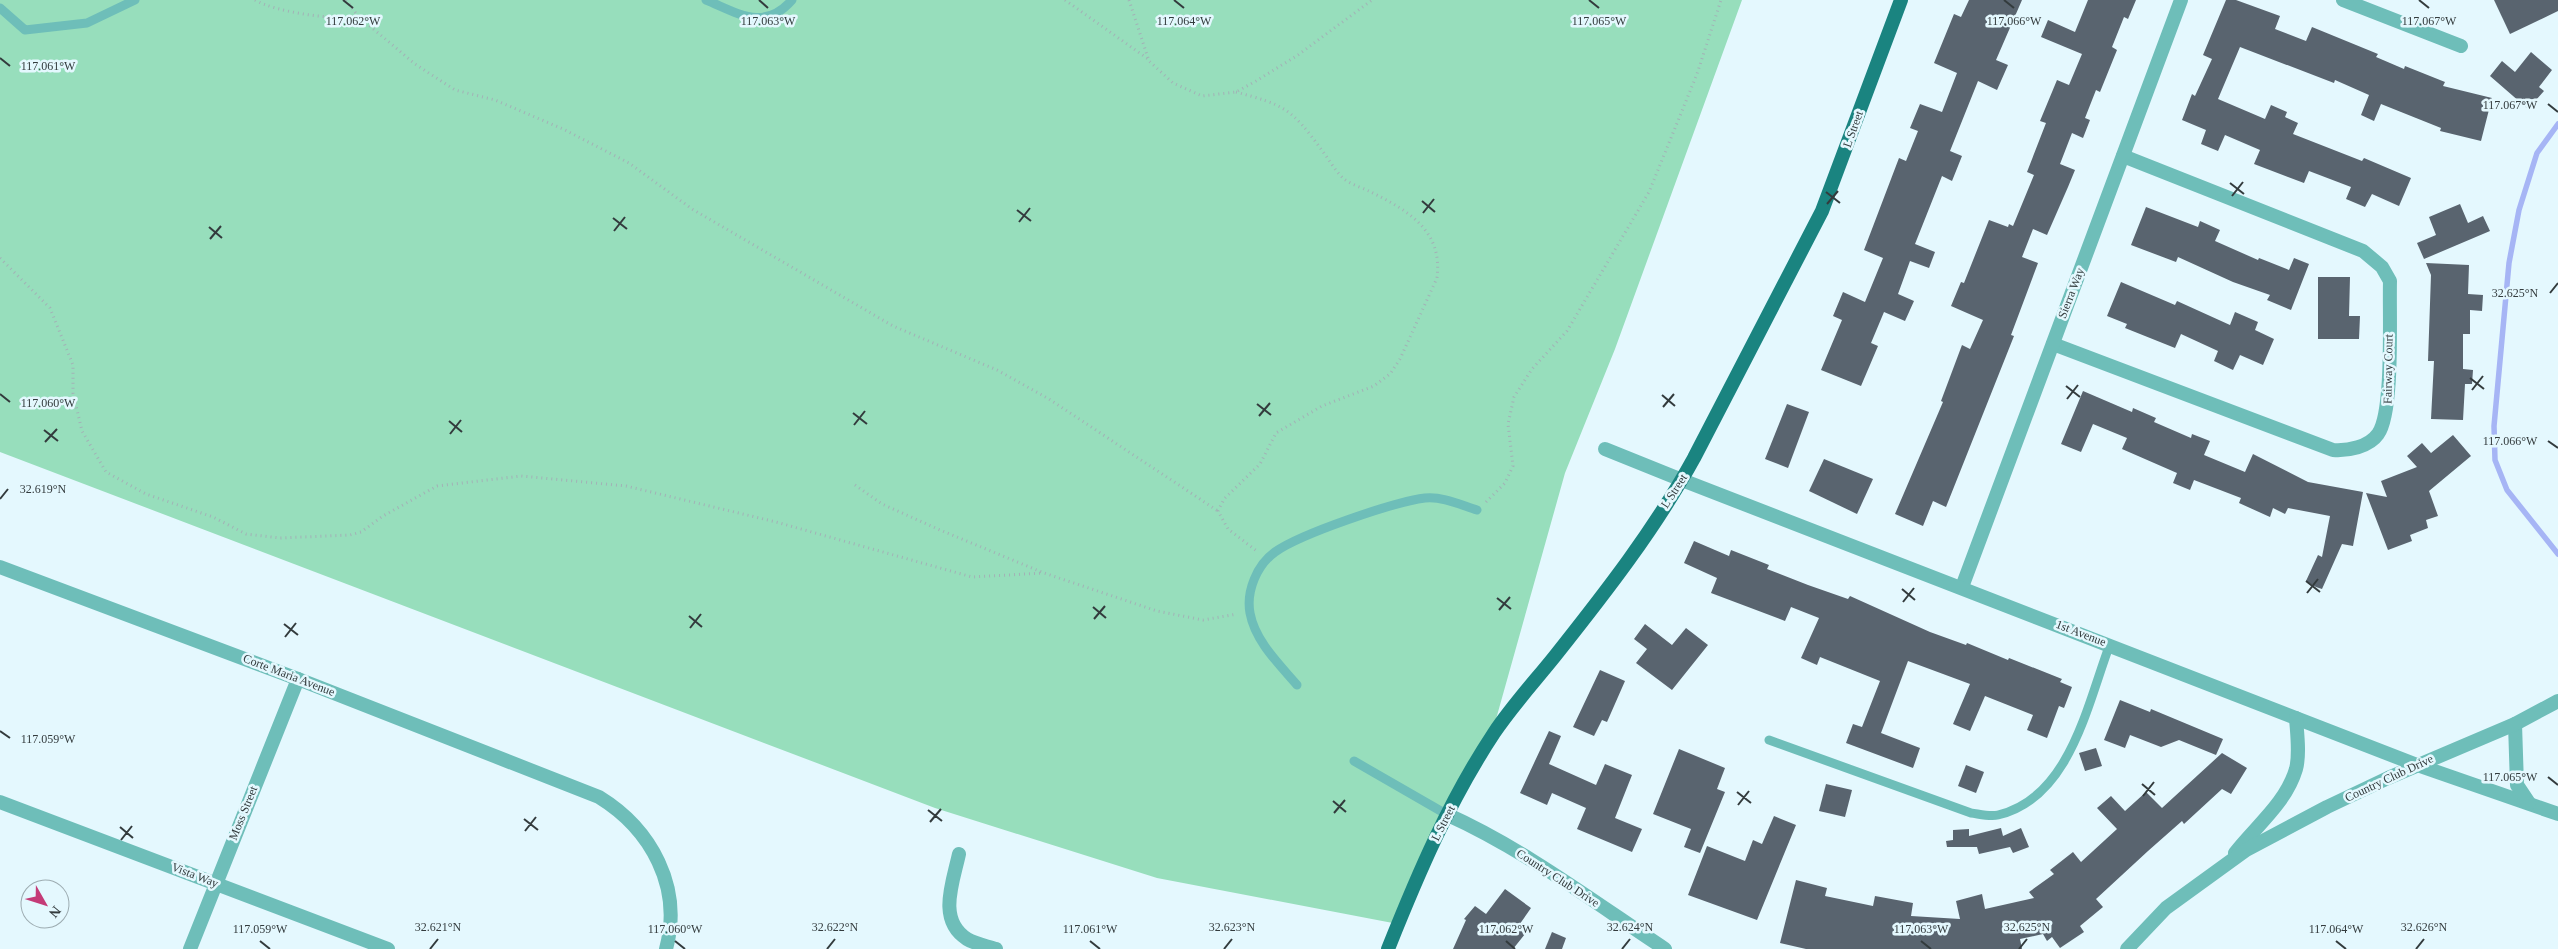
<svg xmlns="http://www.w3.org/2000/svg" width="2558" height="949" viewBox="0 0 2558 949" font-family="Georgia,serif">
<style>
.green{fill:#97debc}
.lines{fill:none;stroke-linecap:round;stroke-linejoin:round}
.stream{stroke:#a6b5f5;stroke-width:5.5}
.building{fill:#59646f}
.path{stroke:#a2b2b6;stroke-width:3;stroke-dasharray:1 4;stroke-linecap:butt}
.service{stroke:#6ebeb9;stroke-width:9}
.minor{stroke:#6ebeb9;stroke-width:14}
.tertiary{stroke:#6ebeb9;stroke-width:14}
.primary{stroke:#1a8480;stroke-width:14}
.ticks{fill:none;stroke:#333b3d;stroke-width:2}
.labels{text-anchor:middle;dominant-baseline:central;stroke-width:5;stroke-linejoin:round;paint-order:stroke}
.street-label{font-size:12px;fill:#333b3d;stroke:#e4f8fe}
.ticks-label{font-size:12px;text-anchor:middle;fill:#333b3d;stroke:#e4f8fe;stroke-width:5;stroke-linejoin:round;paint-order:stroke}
</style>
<rect width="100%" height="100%" fill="#e4f8fe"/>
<polygon class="green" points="0,0 1742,0 1615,349 1565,473 1491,737 1398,924 1157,878 935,808 0,452"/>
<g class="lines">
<polyline class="stream" points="2558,124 2537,153 2519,210 2509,263 2494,426 2495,460 2507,490 2558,554"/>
</g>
<g class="building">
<polygon points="1969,0 2022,0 1996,60 2008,65 1997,90 1978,81 1950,151 1962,156 1952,181 1942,176 1915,244 1935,252 1929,268 1910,261 1898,294 1914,301 1905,321 1884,312 1871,343 1878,346 1861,386 1821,370 1842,320 1833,316 1843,292 1865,302 1883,258 1864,250 1899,158 1906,161 1918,131 1910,128 1920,104 1942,112 1957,73 1934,63 1954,14 1961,17"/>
<polygon points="2088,0 2136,0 2128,19 2124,17 2112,47 2117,50 2100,92 2096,90 2085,118 2090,120 2083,138 2072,133 2060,164 2075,170 2068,187 2047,235 2033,229 2022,257 2038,263 2011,335 2014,336 1946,507 1933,501 1923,526 1895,514 1943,402 1941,401 1962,345 1970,349 1983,320 1951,306 1961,282 1964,283 1989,220 2008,227 2009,224 2013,226 2034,175 2027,172 2046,123 2040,121 2057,80 2069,85 2082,54 2041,37 2048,20 2075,32"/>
<polygon points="2226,0 2236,0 2280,16 2275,29 2306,41 2312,27 2378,54 2376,57 2404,69 2405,66 2445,82 2443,86 2492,98 2481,141 2440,131 2441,128 2381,104 2374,121 2361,115 2369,95 2335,80 2334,83 2240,47 2218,99 2265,119 2271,105 2287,112 2285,117 2298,123 2293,134 2362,161 2364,158 2411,178 2399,206 2372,194 2365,207 2346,199 2351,187 2309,171 2304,183 2254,164 2260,150 2225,135 2218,151 2201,144 2206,130 2182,120 2192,94 2195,96 2212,59 2203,55"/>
<polygon points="2494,0 2558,0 2558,11 2510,34"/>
<polygon points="2531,52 2552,70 2539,87 2544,91 2528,109 2490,76 2502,61 2515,72"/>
<polygon points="2460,204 2468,223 2483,216 2490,231 2424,259 2417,243 2436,235 2429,217"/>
<polygon points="2146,207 2198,227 2200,221 2220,230 2215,241 2258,260 2259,258 2289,270 2294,258 2309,264 2291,310 2267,300 2270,295 2233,282 2178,257 2176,262 2131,245"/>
<polygon points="2426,263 2469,265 2468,294 2483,295 2482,311 2470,310 2470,334 2463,334 2463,369 2473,370 2472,384 2465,384 2463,420 2431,419 2434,361 2428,361 2431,275"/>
<polygon points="2318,277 2350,277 2349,316 2360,316 2359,339 2318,339"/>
<polygon points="2121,282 2175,305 2177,301 2230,325 2235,312 2258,322 2255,330 2274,339 2263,365 2240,355 2233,370 2214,361 2218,351 2181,334 2175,348 2125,328 2127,324 2107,316"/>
<polygon points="2083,391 2132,412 2133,408 2156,418 2154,422 2191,438 2192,434 2210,441 2204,455 2245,472 2253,454 2308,482 2363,492 2353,546 2342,544 2322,589 2316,587 2306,581 2318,555 2322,557 2330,516 2288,508 2285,514 2273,508 2270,517 2239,503 2241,498 2194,480 2190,490 2173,483 2177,473 2122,449 2127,438 2093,424 2081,452 2061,444"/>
<polygon points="1787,404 1809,412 1788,468 1765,459"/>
<polygon points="2453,435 2471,456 2429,491 2438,516 2426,520 2428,528 2410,535 2412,541 2388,550 2366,493 2387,497 2381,481 2417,467 2407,456 2422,443 2431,453"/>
<polygon points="1824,459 1873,479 1857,514 1809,491"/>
<polygon points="1694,541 1729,556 1731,550 1769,565 1767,569 1808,585 1848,599 1850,596 1930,632 1966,645 1967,643 2008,660 2009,658 2062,679 2060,682 2072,687 2064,708 2059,706 2047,738 2027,730 2033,715 1985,696 1970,731 1953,724 1970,684 1908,661 1881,733 1920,748 1913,768 1846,743 1853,724 1862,727 1880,681 1820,657 1817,665 1801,658 1819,618 1791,607 1785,621 1711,593 1717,578 1684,563"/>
<polygon points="1645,624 1672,645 1686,628 1708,645 1672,690 1636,663 1647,649 1634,639"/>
<polygon points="1600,670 1625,681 1607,722 1602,720 1594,736 1573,727"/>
<polygon points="2120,700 2150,712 2151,709 2223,739 2216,755 2179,740 2161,747 2130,735 2125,748 2104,740"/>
<polygon points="1549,731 1561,736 1549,764 1596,785 1605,764 1632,775 1615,818 1642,829 1632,852 1577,829 1586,808 1552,793 1547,805 1520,793"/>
<polygon points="2096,748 2102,766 2085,771 2079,753"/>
<polygon points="1679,749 1725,768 1717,789 1725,792 1700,853 1684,847 1691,829 1653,814"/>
<polygon points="2222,753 2247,768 2231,794 2222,789 2184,824 2182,821 2148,851 2096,899 2103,907 2080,926 2084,932 2060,948 2052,937 2047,941 2043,934 2020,939 2022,949 1806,949 1780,943 1796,880 1827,888 1825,896 1873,906 1875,896 1913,903 1911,916 1960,919 1956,901 1982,894 1985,909 2034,898 2029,892 2054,874 2050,870 2073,852 2081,862 2117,829 2097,808 2111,796 2125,811 2146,792 2162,808"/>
<polygon points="1966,765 1984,772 1976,793 1958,786"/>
<polygon points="1826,784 1852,790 1845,817 1819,811"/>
<polygon points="1774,816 1796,825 1757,920 1688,895 1707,846 1745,861 1753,840 1762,844"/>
<polygon points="2001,828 2003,836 2021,828 2029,847 2013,853 2010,847 1979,854 1977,847 1947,847 1946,841 1953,840 1953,830 1969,829 1969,836"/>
<polygon points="1505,889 1531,908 1517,928 1525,934 1513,949 1453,949 1466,920 1464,919 1475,906 1486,914"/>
<polygon points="1552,932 1566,938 1562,949 1545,949"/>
</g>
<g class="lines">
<g class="path">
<path d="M 255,0 C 275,12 336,21 358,16"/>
<polyline points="346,0 358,16 415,64 455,90 495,100 563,129 629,163 692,209 893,326 997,370 1049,399 1218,511"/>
<polyline points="1065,0 1148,59"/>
<polyline points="1129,0 1149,61 1173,83 1202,96 1236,92 1256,81 1298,55 1372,0"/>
<path d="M 1236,92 C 1284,105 1291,108 1321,149 C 1328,158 1335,171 1344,179 C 1352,185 1363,188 1371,192 C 1409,211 1443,231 1437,278 L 1400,359 L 1390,374 L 1374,386 L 1322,406 L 1276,433 L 1260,464 L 1224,499 L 1218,511 L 1228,529 L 1258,552"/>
<polyline points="0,258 50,308 73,365 73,393 82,431 106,472 146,494 213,517 246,534 280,538 350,535 361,532 383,516 437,486 521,476 626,486 776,522 972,577 1044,573"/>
<polyline points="855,485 882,504 940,530 1044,573 1157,611 1203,620 1237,614"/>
<polyline points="1486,502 1505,483 1513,466 1508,424 1514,397 1532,369 1567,331 1649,192 1697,74 1721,0"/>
</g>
<g class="service">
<path d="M 706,0 C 738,13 764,32 792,0"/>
<polyline points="0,8 25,30 87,23 135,0"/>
<path d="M 1297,685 C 1279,664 1255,641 1250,613 C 1246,591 1257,565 1275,552 C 1300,534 1394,502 1425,498 C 1442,496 1461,505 1477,510"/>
<path d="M 1769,740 L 1971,813 C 1979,814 1990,817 1998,815 C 2070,798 2087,705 2110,644"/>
<polyline points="1354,761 1446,814"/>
</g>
<g class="minor">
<polyline points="2343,0 2461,46"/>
<path d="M 2053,344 L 2333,450 C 2348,451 2369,447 2378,434 C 2394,412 2389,313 2390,281 L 2382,267 L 2363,251 L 2123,156"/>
<polyline points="1605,449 1682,480"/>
<path d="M 0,567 L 298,679 L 599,797 C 651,829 683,887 666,949"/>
<polyline points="1962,587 2181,0"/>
<polyline points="0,802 388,949"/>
<path d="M 959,854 C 953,882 937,920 967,939 C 975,944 987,946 996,949"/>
<polyline points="190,949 298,679"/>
</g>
<g class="tertiary">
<polyline points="1682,480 2417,765 2558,814"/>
<polyline points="2515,724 2517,785 2529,803"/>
<path d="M 1446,814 C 1524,849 1594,902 1665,949"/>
<path d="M 2235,853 C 2256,826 2286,803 2296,769 C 2300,754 2297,733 2296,718"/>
<polyline points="2127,949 2166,908 2246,850 2327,807 2388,778 2515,724 2558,701"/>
</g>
<path class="primary" d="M 1388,949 C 1418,874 1449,801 1494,733 C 1512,706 1535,681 1555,656 C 1605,593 1655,529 1694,458 L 1822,211 L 1901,0"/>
</g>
<path class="ticks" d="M 343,0 L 353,8M 759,0 L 768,8M 1174,0 L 1184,8M 1589,0 L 1599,8M 2004,0 L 2014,8M 2419,0 L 2429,8M 0,58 L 10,66M 2548,104 L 2558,112M 2230,183 L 2244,194M 1826,192 L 1840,203M 2232,196 L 2243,182M 1422,201 L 1435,212M 1827,204 L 1838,191M 1017,210 L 1031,221M 1423,213 L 1434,199M 613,218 L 627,229M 1019,222 L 1030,208M 209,227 L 222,238M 614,231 L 625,217M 210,239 L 221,226M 2550,293 L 2558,283M 2470,378 L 2484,389M 2066,386 L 2080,397M 2472,390 L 2483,376M 0,394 L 10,402M 1662,395 L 1675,406M 2067,399 L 2078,385M 1257,404 L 1271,415M 1663,407 L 1674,394M 853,413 L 867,424M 1259,416 L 1270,403M 449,421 L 462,432M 854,425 L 865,411M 44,430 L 58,441M 450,434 L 461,420M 2548,441 L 2558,448M 45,442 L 57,429M 0,499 L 8,489M 2306,581 L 2320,592M 1902,589 L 1915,600M 2307,593 L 2318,579M 1497,598 L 1511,609M 1903,602 L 1914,588M 1093,607 L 1106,618M 1499,610 L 1510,597M 689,616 L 702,627M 1094,619 L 1105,606M 284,624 L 298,635M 690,628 L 701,614M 285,637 L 296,623M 0,731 L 10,738M 2548,777 L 2558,785M 2142,784 L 2155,795M 1737,792 L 1751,803M 2143,796 L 2154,782M 1333,801 L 1346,812M 1738,805 L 1749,791M 928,810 L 942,821M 1334,813 L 1345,800M 524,819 L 538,830M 930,822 L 941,809M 120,827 L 133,838M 525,831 L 536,817M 121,840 L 132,826M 260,941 L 270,949M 675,941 L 685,949M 1090,941 L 1100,949M 1506,941 L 1515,949M 1921,941 L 1931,949M 2336,941 L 2346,949M 430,949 L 438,939M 827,949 L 835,939M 1224,949 L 1232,939M 1622,949 L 1630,939M 2019,949 L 2027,939M 2416,949 L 2424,939"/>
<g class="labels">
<g class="street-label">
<text transform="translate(1853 129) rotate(-70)">L Street</text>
<text transform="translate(2071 293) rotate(-69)">Sierra Way</text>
<text transform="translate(2388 369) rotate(-89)">Fairway Court</text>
<text transform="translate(1674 491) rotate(-57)">L Street</text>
<text transform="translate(2081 633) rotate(21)">1st Avenue</text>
<text transform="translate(289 675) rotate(21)">Corte Maria Avenue</text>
<text transform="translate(2389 778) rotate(-25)">Country Club Drive</text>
<text transform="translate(243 813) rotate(-68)">Moss Street</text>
<text transform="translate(1443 823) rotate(-63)">L Street</text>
<text transform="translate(195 875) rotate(21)">Vista Way</text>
<text transform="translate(1558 878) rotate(33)">Country Club Drive</text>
</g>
</g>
<g class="ticks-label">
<text x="353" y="25">117.062°W</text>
<text x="768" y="25">117.063°W</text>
<text x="1184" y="25">117.064°W</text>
<text x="1599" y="25">117.065°W</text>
<text x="2014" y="25">117.066°W</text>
<text x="2429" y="25">117.067°W</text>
<text x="48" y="70">117.061°W</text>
<text x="2510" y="109">117.067°W</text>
<text x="2515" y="297">32.625°N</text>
<text x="48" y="407">117.060°W</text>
<text x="2510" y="445">117.066°W</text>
<text x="43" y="493">32.619°N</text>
<text x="48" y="743">117.059°W</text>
<text x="2510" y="781">117.065°W</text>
<text x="438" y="931">32.621°N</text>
<text x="835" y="931">32.622°N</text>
<text x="1232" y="931">32.623°N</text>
<text x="1630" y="931">32.624°N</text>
<text x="2027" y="931">32.625°N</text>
<text x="2424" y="931">32.626°N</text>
<text x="260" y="933">117.059°W</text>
<text x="675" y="933">117.060°W</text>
<text x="1090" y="933">117.061°W</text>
<text x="1506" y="933">117.062°W</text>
<text x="1921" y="933">117.063°W</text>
<text x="2336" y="933">117.064°W</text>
</g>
<g transform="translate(45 904) rotate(129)"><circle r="24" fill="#e4f8fe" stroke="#9dacb1"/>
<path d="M0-4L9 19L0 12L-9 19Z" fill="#c43b77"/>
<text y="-8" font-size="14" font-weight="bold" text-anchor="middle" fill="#333b3d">N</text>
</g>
</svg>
